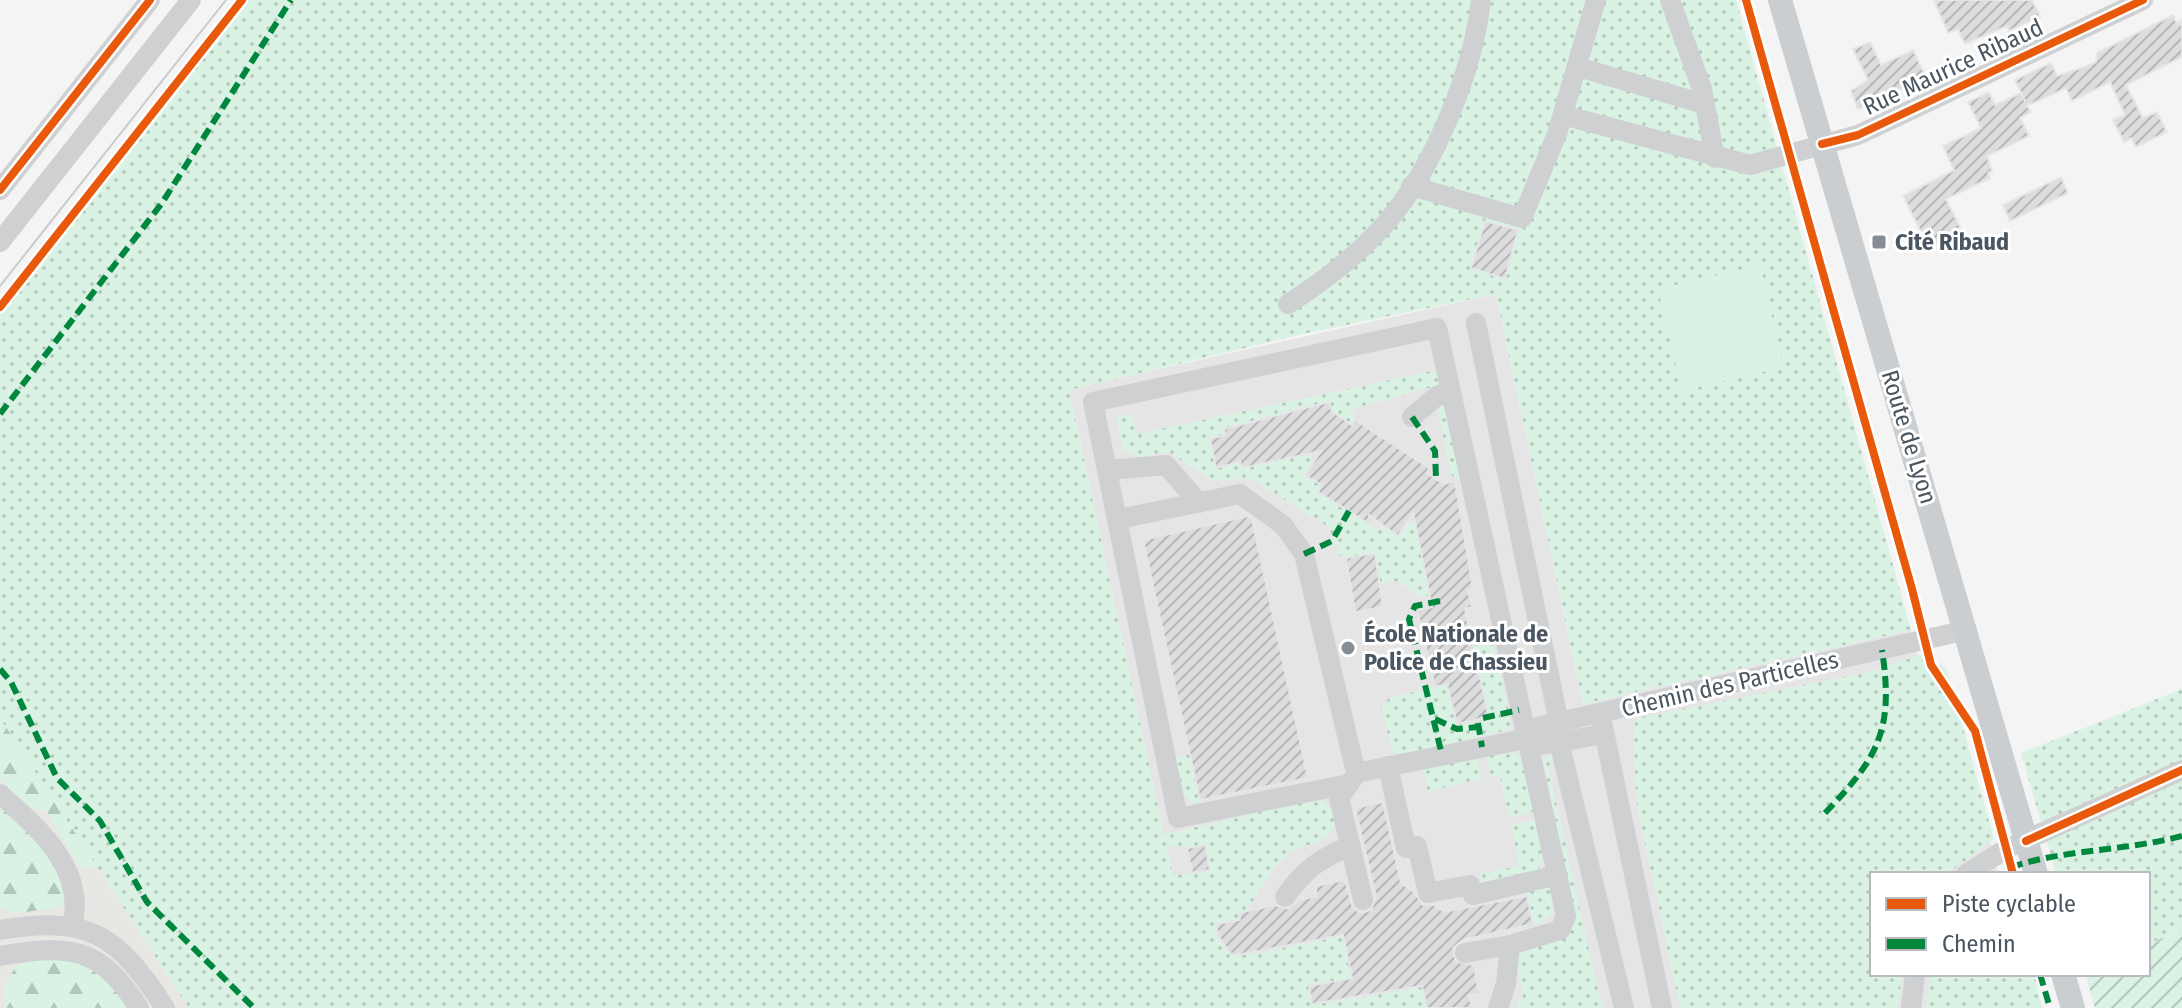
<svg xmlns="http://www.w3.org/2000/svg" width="2182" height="1008" viewBox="0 0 2182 1008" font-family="'Fira Sans Condensed',sans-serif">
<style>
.commercial{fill:#e8e7e3}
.education{fill:#e6e5e6}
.grass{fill:url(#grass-dots);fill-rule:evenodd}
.forest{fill:url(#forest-firs)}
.garden{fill:url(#garden-furrows)}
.pitch{fill:#d9f2e3}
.building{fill:url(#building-hatch);stroke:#e5e6e7;stroke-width:2}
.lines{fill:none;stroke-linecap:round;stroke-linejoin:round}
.minor{stroke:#ced0d2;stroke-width:20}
.major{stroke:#caced1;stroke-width:24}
.tram{stroke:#c9cacc;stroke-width:2}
.quiet{stroke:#00873e;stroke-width:6;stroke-dasharray:12 6;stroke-linecap:butt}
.cycleway-casing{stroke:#fff;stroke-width:13}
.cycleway{stroke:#e8590c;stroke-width:8}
.poi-dot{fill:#868d94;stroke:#fff;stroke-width:3}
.labels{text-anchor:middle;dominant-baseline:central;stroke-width:6;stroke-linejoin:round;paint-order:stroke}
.street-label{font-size:24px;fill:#4a5661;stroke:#fff}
.poi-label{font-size:24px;font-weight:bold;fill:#4a5661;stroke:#fff;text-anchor:start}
</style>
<defs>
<pattern id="grass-dots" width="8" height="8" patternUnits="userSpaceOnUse" patternTransform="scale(2)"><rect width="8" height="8" fill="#d9f2e3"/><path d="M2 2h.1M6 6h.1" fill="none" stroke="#b2c7bb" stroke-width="1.8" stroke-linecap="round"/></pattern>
<pattern id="forest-firs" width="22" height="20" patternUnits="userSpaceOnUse" patternTransform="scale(2)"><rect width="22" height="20" fill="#d9f2e3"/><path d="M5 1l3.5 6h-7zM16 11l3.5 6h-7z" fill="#b2c7bb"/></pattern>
<pattern id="garden-furrows" width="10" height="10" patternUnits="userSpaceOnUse" patternTransform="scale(2)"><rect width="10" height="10" fill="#d9f2e3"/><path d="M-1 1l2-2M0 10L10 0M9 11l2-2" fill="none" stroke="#b2c7bb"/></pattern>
<pattern id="building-hatch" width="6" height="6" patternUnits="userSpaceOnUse" patternTransform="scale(2)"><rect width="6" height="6" fill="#ddddde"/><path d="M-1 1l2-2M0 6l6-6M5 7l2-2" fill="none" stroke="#b5b6b7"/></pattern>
</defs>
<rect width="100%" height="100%" fill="#f4f4f4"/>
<polygon class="commercial" points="0,717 189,1008 0,1008"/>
<polygon class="education" points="1496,294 1583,704 1911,630 1920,666 1964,731 1998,874 1872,874 1872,974 2023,974 2032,1008 1200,1008 1069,389"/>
<g class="grass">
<path d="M 248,0 L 1736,0 L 1911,630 L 1583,704 L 1496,294 L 1303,334 L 1069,390 L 1164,835 L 1319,797 L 1334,812 C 1342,848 1300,839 1283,858 C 1267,876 1253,902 1240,920 L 1216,924 L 1237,955 L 1250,955 L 1326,939 L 1339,918 L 1356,999 L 1441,982 L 1426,1004 L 1427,1008 L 189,1008 L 0,718 L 0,315 ZM 1166,844 L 1187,848 L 1205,845 L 1209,870 L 1173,876 Z"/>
<polygon points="1437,370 1439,385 1352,409 1355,420 1352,425 1332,411 1329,402 1210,439 1217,468 1240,462 1242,468 1311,454 1313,463 1305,475 1321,485 1318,492 1378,530 1382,524 1398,535 1406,523 1415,521 1429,589 1434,594 1420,597 1398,581 1380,584 1375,554 1346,558 1340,555 1329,527 1252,479 1213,480 1168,452 1138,457 1122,449 1117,418 1130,413 1137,434"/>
<polygon points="1444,403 1466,485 1451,475 1437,406"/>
<polygon points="1491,630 1512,725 1508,730 1398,756 1393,752 1381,708 1389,698 1447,684 1457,724 1483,722 1482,716 1488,713 1471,633"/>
<polygon points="1923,654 1946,668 1994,839 1947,874 1872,874 1872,974 1902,974 1898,1008 1680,1008 1637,805 1633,729 1637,718 1874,671"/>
<polygon points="2182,689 2182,930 2148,944 2148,874 2056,874 2021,753"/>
<polygon points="1511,751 1521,757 1534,811 1509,817 1500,776 1491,777 1486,756"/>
<polygon points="1190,754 1201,803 1191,802 1182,792 1175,758"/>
<polygon points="1553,755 1560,763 1548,766 1602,1008 1515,1008 1523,996 1516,956 1573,904 1543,760"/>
<polygon points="1477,758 1482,779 1428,791 1423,769"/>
<polygon points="1535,820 1543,858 1538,870 1482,885 1480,874 1519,866 1511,825"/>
<polygon points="1549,884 1553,907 1550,917 1534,925 1526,888"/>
<polygon points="1930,974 2034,974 2042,1008 1926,1008"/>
</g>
<g class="forest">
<polygon points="0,718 98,868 80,867 46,811 31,808 0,780"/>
<path d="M 0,805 C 29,831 54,857 67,895 L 60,907 L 13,914 L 0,906 Z"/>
<path d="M 42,958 C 83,960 105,971 127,1008 L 5,1008 L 4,986 L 16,966 Z"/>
</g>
<polygon class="garden" points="2182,930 2182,1008 2095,1008 2085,974 2148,974 2148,944"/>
<polygon class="pitch" points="1760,265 1784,367 1682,391 1658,289"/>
<g class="building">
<polygon points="1934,0 2032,0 2040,16 2009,31 2007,26 1965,44 1958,29 1948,33"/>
<polygon points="2173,15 2177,24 2182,20 2182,57 2126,85 2143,118 2157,112 2167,132 2136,147 2131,138 2124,142 2113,120 2125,115 2110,82 2072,101 2066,88 2027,106 2031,112 2020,118 2029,136 1987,156 1992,171 1988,173 1990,178 1946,199 1962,231 1929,248 1903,196 1954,170 1943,146 1981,128 1968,102 1989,92 1995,105 2021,93 2025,101 2015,80 2051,63 2057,76 2087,66 2096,62 2097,53"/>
<polygon points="1870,42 1881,65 1913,50 1926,77 1858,109 1851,91 1868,80 1853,49"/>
<polygon points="2061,177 2068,193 2010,221 2003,205"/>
<polygon points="1485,221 1518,230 1505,279 1471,268"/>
<polygon points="1329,402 1332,411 1352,425 1355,420 1429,468 1427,473 1444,484 1455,481 1473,589 1468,590 1472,607 1465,609 1488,714 1483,718 1457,724 1447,684 1435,687 1417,610 1432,607 1413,512 1398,536 1369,515 1371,525 1318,492 1321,485 1305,475 1321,451 1242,468 1240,462 1216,468 1210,439 1225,435 1224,429"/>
<polygon points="1248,516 1252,519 1308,778 1200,800 1143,540"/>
<polygon points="1375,553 1383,607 1355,612 1346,558"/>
<polygon points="1383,802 1401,883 1414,892 1423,905 1434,905 1444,912 1527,896 1533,924 1463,940 1453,948 1456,962 1474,965 1479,994 1469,995 1472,1008 1427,1008 1422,986 1312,1004 1309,986 1352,978 1343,935 1237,955 1231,954 1218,936 1216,924 1240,920 1239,913 1275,905 1289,909 1299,900 1317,896 1315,886 1345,880 1353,908 1360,913 1371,910 1376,897 1355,808"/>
<polygon points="1205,845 1210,870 1192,873 1187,848"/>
</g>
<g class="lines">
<g class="minor">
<polyline points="1670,0 1702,89 1715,158"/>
<polyline points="1578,67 1704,104"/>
<polyline points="1563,115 1750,165 1858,135 2143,0"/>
<polyline points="1411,186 1522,218 1557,134 1596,0"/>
<polyline points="0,190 150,0"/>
<polyline points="0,242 191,0"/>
<path d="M 1288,304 C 1324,281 1358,255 1386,223 C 1434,168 1473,72 1481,0"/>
<polyline points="1476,323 1559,723"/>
<polyline points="1412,417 1437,396 1450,391"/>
<polyline points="1108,470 1166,465 1199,503"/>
<polyline points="1119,519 1240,494 1283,525 1304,554 1356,773 1525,739 1542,745 1604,734"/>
<polyline points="1602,722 1662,1008"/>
<polyline points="1525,739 1537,727 1967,630"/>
<polyline points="1559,742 1624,1008"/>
<polyline points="1388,766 1406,848 1417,846 1428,893 1470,885 1473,895 1558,875"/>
<polyline points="1352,780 1339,798 1363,900"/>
<polyline points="1349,784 1178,818 1093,402 1437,328 1566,916 1560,930 1510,945 1506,984 1498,1008"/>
<path d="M 0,794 C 39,829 87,869 72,927"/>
<polyline points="1966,874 2006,849 2182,770"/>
<path d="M 1285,897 C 1303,871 1321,857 1351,846"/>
<path d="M 0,930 C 89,915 117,934 165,1008"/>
<polyline points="1465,953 1510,945"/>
<path d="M 1,956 C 69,944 100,946 139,1008"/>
<polyline points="1911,1008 1915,974"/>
</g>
<g class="major">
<polyline points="1780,0 2036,874"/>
<polyline points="2063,974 2073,1008"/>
</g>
<polyline class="tram" points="0,286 226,0"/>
<g class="quiet">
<polyline points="0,414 162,203 291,0"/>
<polyline points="1412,417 1435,451 1436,479"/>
<polyline points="1304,554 1332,541 1349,511"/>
<polyline points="1440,601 1415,606 1409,619 1442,755"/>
<polyline points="0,669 11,682 57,778 100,821 147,902 254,1008"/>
<polyline points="1483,718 1519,710"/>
<polyline points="1435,719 1457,729 1478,727"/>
<polyline points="1478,723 1482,747"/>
<path d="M 1825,813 C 1879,757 1894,729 1882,650"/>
<path d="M 2011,867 C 2066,849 2125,851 2182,836"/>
<polyline points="2040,974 2050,1008"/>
</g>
<g class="cycleway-casing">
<g id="cycleway">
<polyline points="1746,0 1912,589 1931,665 1975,731 2013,874"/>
<polyline points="1822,144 1858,135 2143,0"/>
<polyline points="0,190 150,0"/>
<polyline points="0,307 242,0"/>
<polyline points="2026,841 2182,770"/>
</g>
</g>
<use href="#cycleway" class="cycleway"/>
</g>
<g class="poi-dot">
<rect x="1871" y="234" width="16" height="16" rx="4"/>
<circle cx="1348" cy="648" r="8"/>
</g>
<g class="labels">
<g class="street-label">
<text transform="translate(1953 67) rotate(-25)">Rue Maurice Ribaud</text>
<text transform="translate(1909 437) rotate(73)">Route de Lyon</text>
<text transform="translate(1730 684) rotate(-13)">Chemin des Particelles</text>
</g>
<g class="poi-label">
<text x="1895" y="242">Cité Ribaud</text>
<text x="1364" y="634">École Nationale de<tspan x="1364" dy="28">Police de Chassieu</tspan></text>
</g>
</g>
<rect x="1870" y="872" width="280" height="104" fill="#ffffff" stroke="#b7bbc0" stroke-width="2"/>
<rect x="1886" y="898" width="40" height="12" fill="#e8590c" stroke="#b7bbc0" stroke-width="2"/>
<text x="1942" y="912" font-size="24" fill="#4a5661">Piste cyclable</text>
<rect x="1886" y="938" width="40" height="12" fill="#00873e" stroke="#b7bbc0" stroke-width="2"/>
<text x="1942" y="952" font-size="24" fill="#4a5661">Chemin</text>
</svg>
